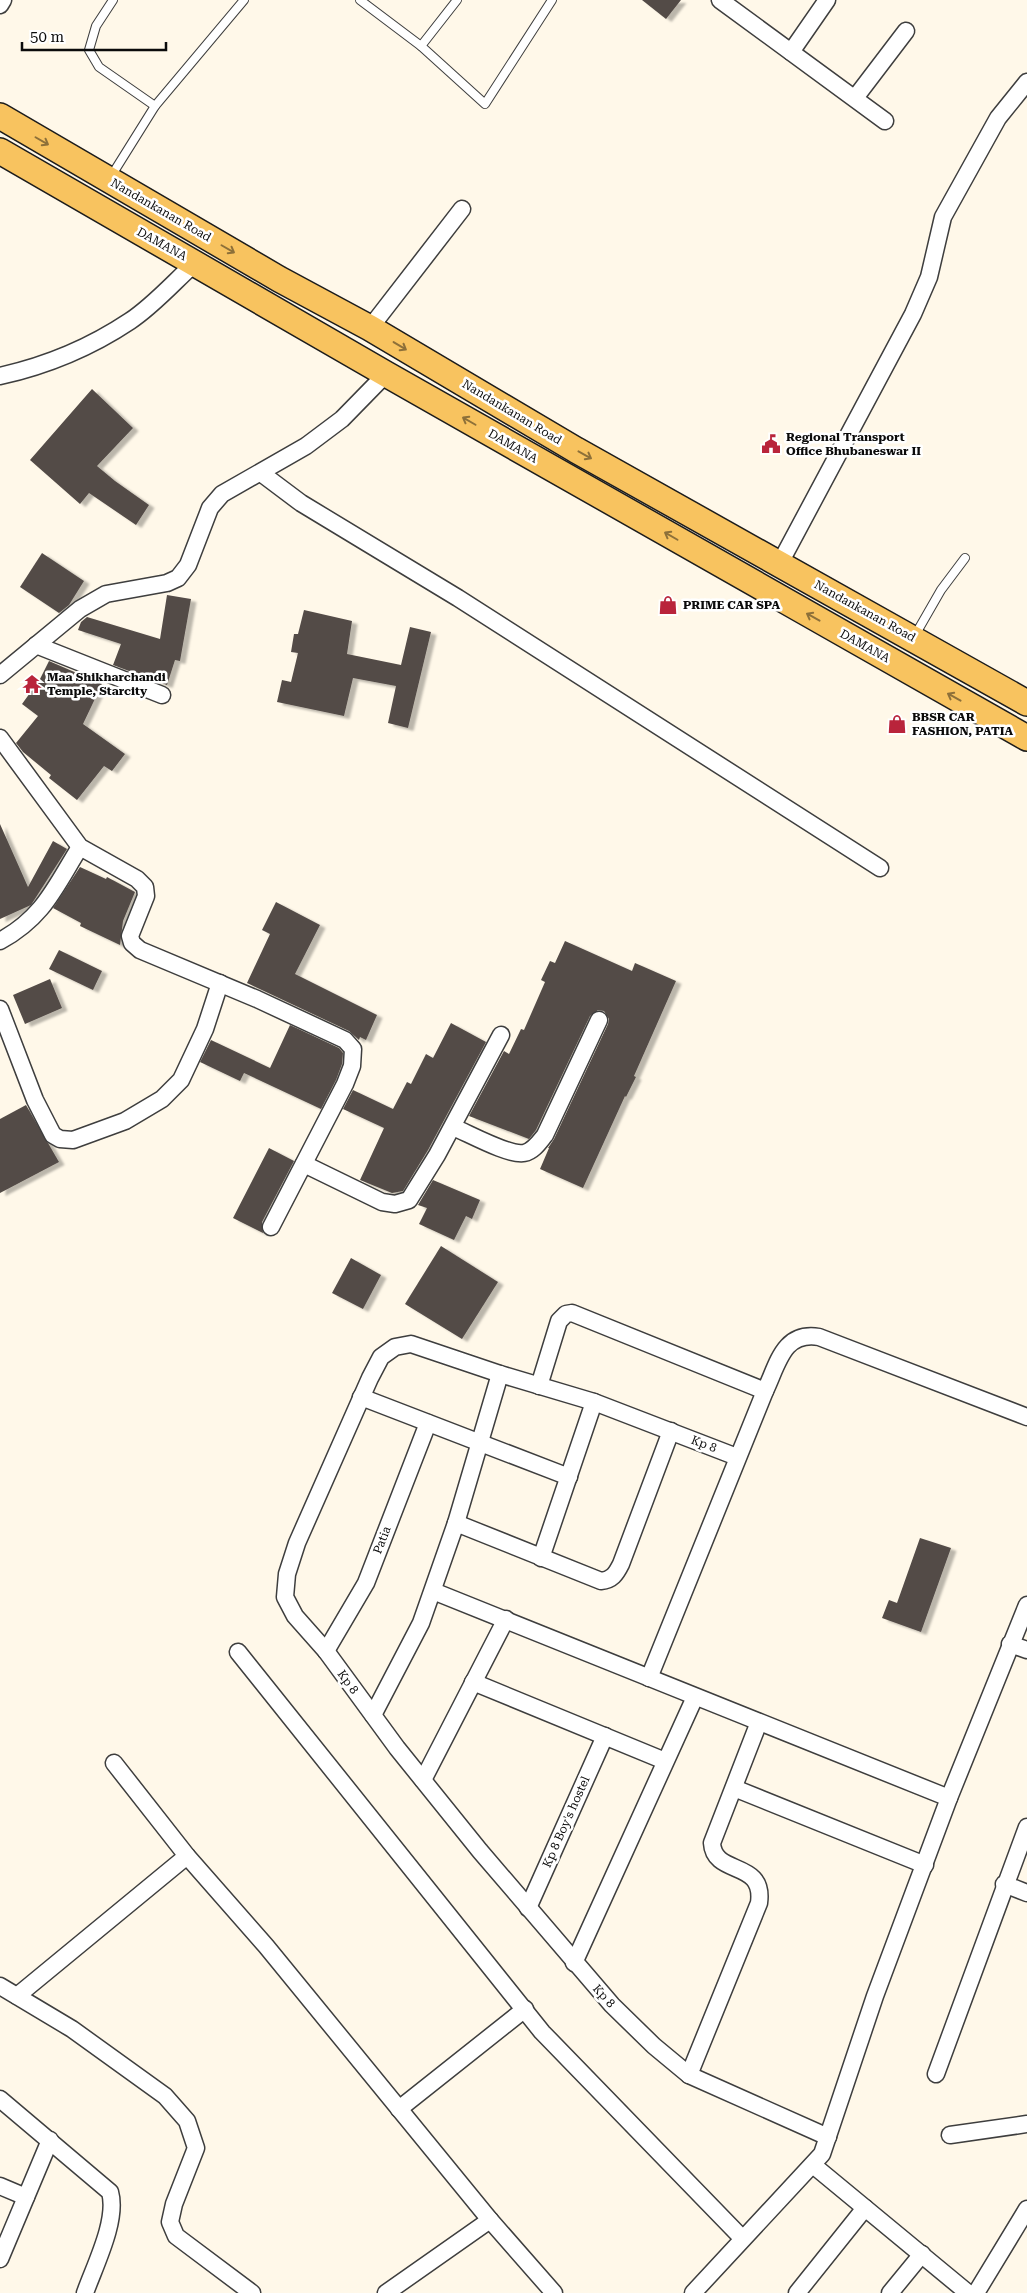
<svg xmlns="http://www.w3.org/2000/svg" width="1027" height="2293" viewBox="0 0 1027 2293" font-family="'Roboto Serif',serif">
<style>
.building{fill:#534b47;filter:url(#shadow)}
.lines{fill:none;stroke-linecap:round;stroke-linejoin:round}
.service-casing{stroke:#3e3e3e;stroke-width:10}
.minor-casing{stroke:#3e3e3e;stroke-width:19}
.primary-casing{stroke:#1c1c1c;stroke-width:28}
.service{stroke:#fff;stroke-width:8}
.minor{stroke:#fff;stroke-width:16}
.primary{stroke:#f8c35f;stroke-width:25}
.oneway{stroke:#8d7039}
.labels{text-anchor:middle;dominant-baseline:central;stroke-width:5;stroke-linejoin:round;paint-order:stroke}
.street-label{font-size:12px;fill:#0b0b0b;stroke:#fff}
.poi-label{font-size:12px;font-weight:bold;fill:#0b0b0b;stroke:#fff;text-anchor:start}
</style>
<defs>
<filter id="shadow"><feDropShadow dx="5.5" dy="3" stdDeviation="1" flood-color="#0004"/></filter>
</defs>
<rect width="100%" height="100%" fill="#fff8e9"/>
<g class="building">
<polygon points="642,0 681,0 666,19"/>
<polygon points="92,389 133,428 97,466 115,481 149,505 136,525 89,493 80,504 30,460"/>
<polygon points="42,553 84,581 69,605 59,613 20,587"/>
<polygon points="167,595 191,599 180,661 175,660 167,685 113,665 121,644 78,630 81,622 87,617 160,639"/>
<polygon points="304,610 352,621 347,654 401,665 410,627 431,632 408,728 388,723 396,686 353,678 344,716 277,702 282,680 291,682 298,653 291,652 294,634 298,634"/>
<polygon points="49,661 102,684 83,724 125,754 112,771 104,766 77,800 49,778 51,775 23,752 16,743 38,716 22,704 40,679"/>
<polygon points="0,824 28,887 53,841 67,849 31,905 0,919"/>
<polygon points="80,867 106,879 107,877 135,892 123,921 120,945 80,926 81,923 53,908"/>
<polygon points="276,902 320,925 295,974 377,1015 366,1040 360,1037 359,1040 349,1031 247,983 270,934 262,930"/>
<polygon points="565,941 632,971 635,963 676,981 634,1076 636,1077 626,1097 625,1096 583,1188 540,1169 549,1148 548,1148 554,1139 608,1024 609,1019 604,1011 598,1010 590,1016 536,1130 529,1139 469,1116 504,1051 509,1054 521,1029 524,1030 545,982 541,980 550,961 555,963"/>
<polygon points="59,950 102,971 93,990 49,969"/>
<polygon points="50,979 62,1008 25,1024 13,995"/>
<polygon points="451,1023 486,1042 428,1150 403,1191 392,1193 360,1180 384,1128 343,1109 353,1090 393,1109 407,1082 411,1084 426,1054 433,1058"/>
<polygon points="290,1025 339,1048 343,1053 342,1064 336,1080 321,1109 244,1073 240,1081 200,1062 211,1040 270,1068"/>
<polygon points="26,1105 59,1162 0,1193 0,1119"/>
<polygon points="269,1148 294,1161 262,1222 263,1233 233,1218"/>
<polygon points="433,1180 480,1200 472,1219 466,1216 454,1240 419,1224 427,1208 418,1205"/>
<polygon points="441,1246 498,1282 462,1339 405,1304"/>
<polygon points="351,1258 381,1275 363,1309 332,1293"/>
<polygon points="920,1538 951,1548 921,1632 882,1618 889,1600 897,1603"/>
</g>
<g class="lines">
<g class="service-casing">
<g id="service">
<polyline points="113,0 96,26 89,50 99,67 155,106"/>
<polyline points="360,0 421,46 485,104 552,0"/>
<polyline points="421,46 457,0"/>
<polyline points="110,178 155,106 244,0"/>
<polyline points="914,637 941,590 965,558"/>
</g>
</g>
<g class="minor-casing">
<g id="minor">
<polyline points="720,0 885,121"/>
<polyline points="0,5 3,0"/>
<polyline points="791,52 827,0"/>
<polyline points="855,98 906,31"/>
<polyline points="370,328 462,209"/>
<path d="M 0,376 C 45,366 91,347 130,321 C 153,306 174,282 195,263"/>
<polyline points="261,473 301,503 458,598 880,868"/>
<polyline points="780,563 913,314 929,277 943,217 998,118 1027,82"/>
<polyline points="36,645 162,695"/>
<polyline points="0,675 80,609 106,594 167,583 178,578 188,565 210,508 222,494 306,446 342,419 386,374"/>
<polyline points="0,738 80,847 137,879 145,887 146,896 130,936 132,943 140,950 257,999 345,1040 353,1049 352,1066 345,1084 271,1227"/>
<path d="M 0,941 C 44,917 55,887 80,847"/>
<polyline points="0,1009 35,1100 53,1135 60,1139 73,1140 125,1121 162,1099 181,1080 205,1029 220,983"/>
<path d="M 453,1127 C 468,1133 509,1156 524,1153 C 534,1151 540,1141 545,1135 L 599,1020"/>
<polyline points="304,1164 382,1202 395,1204 409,1200 437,1155 501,1035"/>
<polyline points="539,1386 559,1321 566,1314 572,1313 765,1391"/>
<polyline points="361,1397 569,1477"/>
<polyline points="737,1457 594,1402 500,1374 411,1344 395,1347 381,1357 370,1378 297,1543 287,1574 285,1597 295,1616 326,1651 397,1748 480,1851 612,2005 654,2046 689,2075 828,2137"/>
<path d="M 456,1523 L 601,1581 C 612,1580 616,1574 621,1564 L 671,1431"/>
<polyline points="541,1558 594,1402"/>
<polyline points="433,1591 949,1798"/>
<polyline points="1010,1644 1027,1650"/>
<polyline points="326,1651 366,1583 428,1423"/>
<polyline points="238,1652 542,2032 742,2238"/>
<path d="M 649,1678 L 765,1391 C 778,1364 783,1331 819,1337 L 1027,1417"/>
<polyline points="473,1682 665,1761"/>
<polyline points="373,1715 421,1623 456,1523 500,1374"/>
<polyline points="114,1763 187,1856 266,1946 490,2220 554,2293"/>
<polyline points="423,1780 506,1619"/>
<polyline points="734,1788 925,1865"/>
<polyline points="1004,1884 1027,1893"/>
<polyline points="528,1908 605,1736"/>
<polyline points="574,1963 695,1697"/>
<polyline points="0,1986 72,2029 165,2096 187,2121 196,2148 174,2204 170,2222 176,2236 252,2293"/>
<polyline points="17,1996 187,1856"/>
<polyline points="936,2074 1027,1827"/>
<path d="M 689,2075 L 759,1903 C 765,1859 714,1877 712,1843 L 759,1722"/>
<path d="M 0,2099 L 110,2192 C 118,2220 95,2265 85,2293"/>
<polyline points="399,2109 525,2009"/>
<polyline points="950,2135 1027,2124"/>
<polyline points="813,2165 968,2293"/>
<polyline points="0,2186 26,2197"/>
<polyline points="0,2259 50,2140"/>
<polyline points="386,2293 490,2220"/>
<polyline points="693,2293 822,2154 875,1996 949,1798 1027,1605"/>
<polyline points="797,2293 865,2208"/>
<polyline points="890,2293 922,2254"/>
<polyline points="976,2293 1027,2209"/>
</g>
</g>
<g class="primary-casing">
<g id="primary">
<polyline points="0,116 279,279 370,328 576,450 1027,703"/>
<polyline points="0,151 386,374 1027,738"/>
</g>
</g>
<use href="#service" class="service"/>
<use href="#minor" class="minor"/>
<use href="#primary" class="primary"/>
</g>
<defs><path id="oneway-shaft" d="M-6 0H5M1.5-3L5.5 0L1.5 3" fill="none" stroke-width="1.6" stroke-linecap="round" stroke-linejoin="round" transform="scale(1.25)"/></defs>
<g class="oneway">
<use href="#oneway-shaft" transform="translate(42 141) rotate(30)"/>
<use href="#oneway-shaft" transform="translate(228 249) rotate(30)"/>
<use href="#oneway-shaft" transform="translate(400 346) rotate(31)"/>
<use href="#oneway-shaft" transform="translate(469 421) rotate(-150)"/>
<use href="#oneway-shaft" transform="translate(585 455) rotate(29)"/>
<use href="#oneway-shaft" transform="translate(671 536) rotate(-150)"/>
<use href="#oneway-shaft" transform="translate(813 617) rotate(-151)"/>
<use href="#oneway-shaft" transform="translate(954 697) rotate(-151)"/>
</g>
<defs>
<g id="civic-bare" transform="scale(1.5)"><path d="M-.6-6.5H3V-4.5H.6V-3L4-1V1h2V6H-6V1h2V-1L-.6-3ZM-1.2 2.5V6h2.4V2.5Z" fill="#b9243b" stroke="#fff" stroke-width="2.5" paint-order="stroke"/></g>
<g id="shop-bare" transform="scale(1.5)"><path d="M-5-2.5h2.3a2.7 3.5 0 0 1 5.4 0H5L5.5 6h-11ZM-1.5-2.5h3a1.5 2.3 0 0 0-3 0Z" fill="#b9243b" stroke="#fff" stroke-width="2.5" paint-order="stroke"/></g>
<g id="temple-bare" transform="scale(1.5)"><path d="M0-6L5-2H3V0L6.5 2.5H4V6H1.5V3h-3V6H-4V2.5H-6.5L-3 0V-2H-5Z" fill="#b9243b" stroke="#fff" stroke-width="2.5" paint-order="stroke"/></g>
</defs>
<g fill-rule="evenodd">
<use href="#civic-bare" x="771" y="444"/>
<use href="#shop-bare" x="668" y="605"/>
<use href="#temple-bare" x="32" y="684"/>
<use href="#shop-bare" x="897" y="724"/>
</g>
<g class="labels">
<g class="street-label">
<text transform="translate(161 210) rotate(30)">Nandankanan Road</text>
<text transform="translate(162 244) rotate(29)">DAMANA</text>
<text transform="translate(512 412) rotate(31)">Nandankanan Road</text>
<text transform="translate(513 446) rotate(30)">DAMANA</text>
<text transform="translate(865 611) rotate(29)">Nandankanan Road</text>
<text transform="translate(865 646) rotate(29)">DAMANA</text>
<text transform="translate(704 1444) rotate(21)">Kp 8</text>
<text transform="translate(382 1540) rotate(-69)">Patia</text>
<text transform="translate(348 1682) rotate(54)">Kp 8</text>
<text transform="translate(566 1822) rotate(-66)">Kp 8 Boy's hostel</text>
<text transform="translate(604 1996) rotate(48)">Kp 8</text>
</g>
<g class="poi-label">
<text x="786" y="437">Regional Transport<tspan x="786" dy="14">Office Bhubaneswar II</tspan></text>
<text x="683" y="605">PRIME CAR SPA</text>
<text x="47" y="677">Maa Shikharchandi<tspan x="47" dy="14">Temple, Starcity</tspan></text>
<text x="912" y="717">BBSR CAR<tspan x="912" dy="14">FASHION, PATIA</tspan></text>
</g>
</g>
<path d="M22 42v8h144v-8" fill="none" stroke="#0b0b0b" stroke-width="2.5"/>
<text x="30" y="42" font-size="15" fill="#0b0b0b" stroke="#ffffff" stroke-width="4" paint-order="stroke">50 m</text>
</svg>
